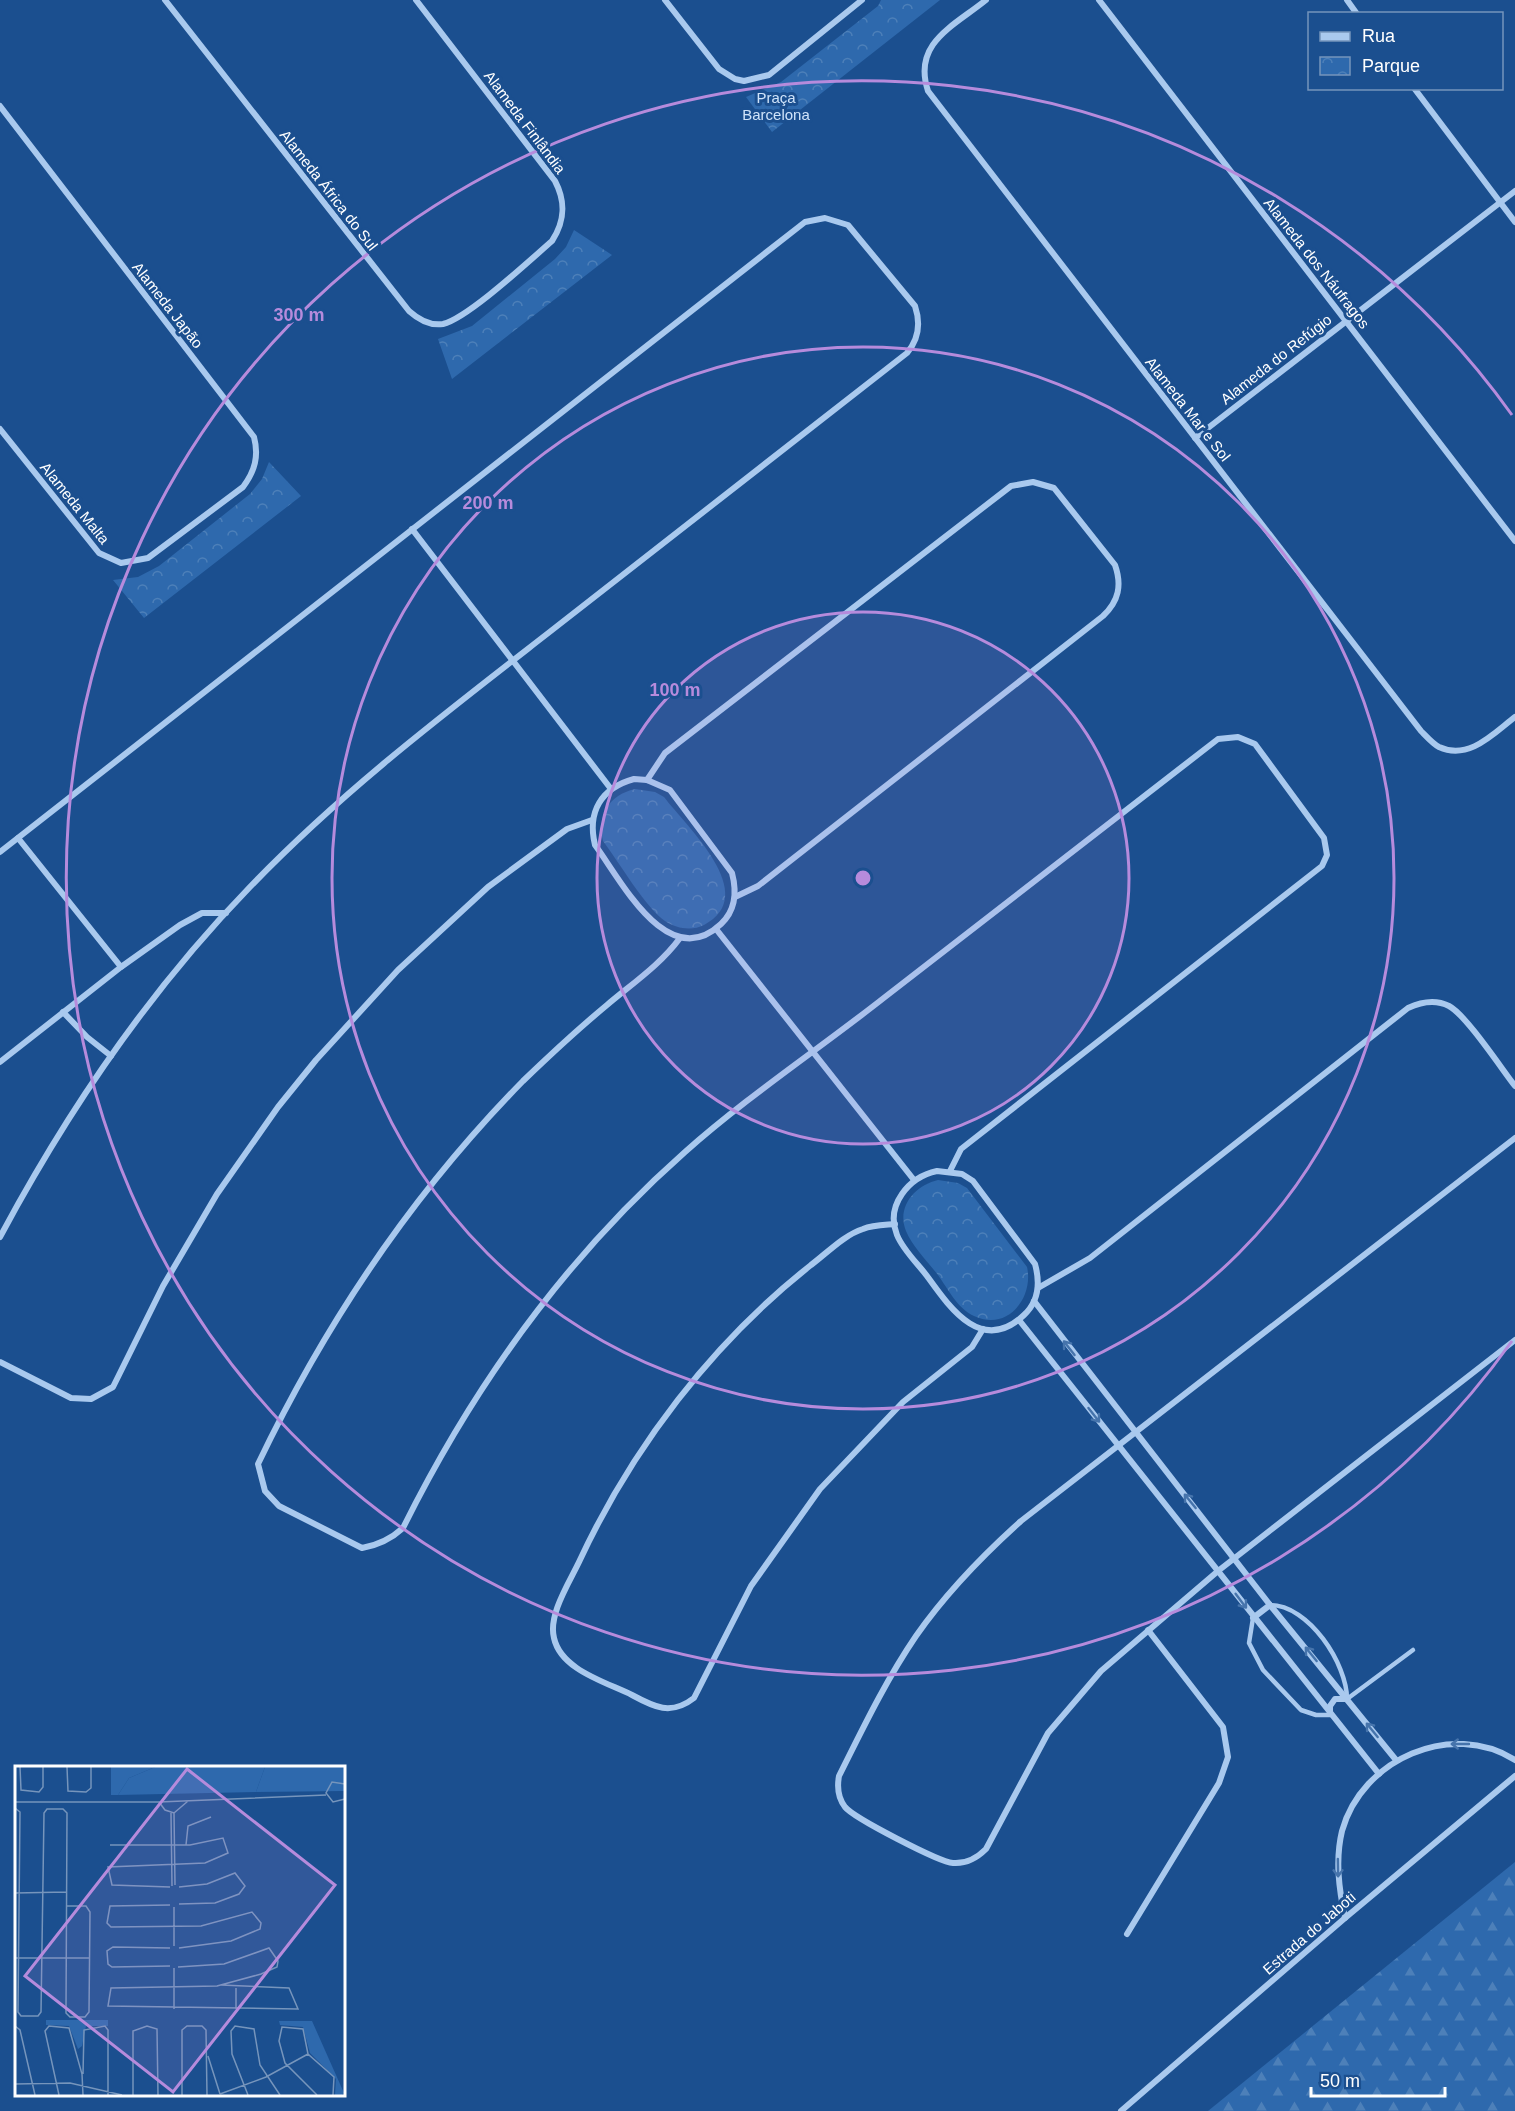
<svg xmlns="http://www.w3.org/2000/svg" width="1515" height="2111" viewBox="0 0 1515 2111" font-family="Arial,sans-serif">
<style>
.forest{fill:url(#forest-firs)}
.park{fill:url(#park-crowns)}
.lines{fill:none;stroke-linecap:round;stroke-linejoin:round}
.lane{stroke:#a9c9ee;stroke-width:4.5}
.street{stroke:#a9c9ee;stroke-width:6}
.oneway{stroke:#4674ac}
.ring{fill:none;stroke:#b68bdc;stroke-width:3}
.labels{text-anchor:middle;dominant-baseline:central;stroke-width:6;stroke-linejoin:round;paint-order:stroke}
.park-label{font-size:15px;fill:#cfe3fa;stroke:#1b4f8f}
.street-label{font-size:15px;fill:#fff;stroke:#1b4f8f}
.inset-road{fill:none;stroke:#7695bc;stroke-width:1.5}
.view{fill:#b68bdc;fill-opacity:0.15;stroke:#b68bdc;stroke-width:3}
.inset-edge{fill:none;stroke:#fff;stroke-width:3}
.centre{fill:#b68bdc;stroke:#1b4f8f;stroke-width:3}
.ring-label{font-size:18px;text-anchor:middle;font-weight:bold;fill:#b68bdc;stroke:#1b4f8f;stroke-width:6;stroke-linejoin:round;paint-order:stroke}
</style>
<defs>
<pattern id="forest-firs" width="22" height="20" patternUnits="userSpaceOnUse" patternTransform="scale(1.5)"><rect width="22" height="20" fill="#2e69ad"/><path d="M5 1l3.5 6h-7zM16 11l3.5 6h-7z" fill="#4d80b9"/></pattern>
<pattern id="park-crowns" width="20" height="18" patternUnits="userSpaceOnUse" patternTransform="scale(1.5)"><rect width="20" height="18" fill="#2e69ad"/><path d="M2 6a3 3 0 1 1 6 0M12 15a3 3 0 1 1 6 0" fill="none" stroke="#4d80b9"/></pattern>
</defs>
<rect width="100%" height="100%" fill="#1b4f8f"/>
<polygon class="forest" points="1515,1862 1515,2111 1208,2111"/>
<g class="park">
<polygon points="881,0 940,0 772,132 746,97 781,82 878,6"/>
<polygon points="574,230 612,255 452,379 438,339 472,326 555,259 566,247"/>
<polygon points="269,462 301,496 144,618 113,580 138,577 159,566 250,494 262,479"/>
<path d="M 635,789 L 655,792 L 664,797 C 686,826 762,895 704,925 C 692,931 677,929 665,921 C 645,907 619,862 603,841 C 597,815 609,795 635,789 Z"/>
<path d="M 938,1180 L 958,1183 L 967,1188 L 1027,1267 C 1034,1298 1007,1332 974,1316 C 958,1309 948,1289 938,1275 C 928,1262 912,1246 906,1231 C 896,1206 916,1185 938,1180 Z"/>
</g>
<g class="lines">
<g class="lane">
<path d="M 1270,1605 C 1309,1605 1347,1664 1347,1699"/>
<polyline points="1253,1618 1249,1643 1263,1670 1301,1710 1316,1715 1332,1715"/>
<polyline points="1347,1699 1413,1650"/>
</g>
<g class="street">
<path d="M 165,0 L 409,311 C 419,320 430,326 443,324 C 468,318 530,260 552,241 C 565,221 566,202 555,181 L 416,0"/>
<polyline points="665,0 719,69 735,79 744,81 769,75 862,0"/>
<path d="M 986,0 C 954,26 912,43 928,91 L 1421,731 C 1426,736 1433,744 1439,747 C 1469,761 1494,733 1515,717"/>
<polyline points="1099,0 1515,541"/>
<polyline points="1347,0 1357,14"/>
<polyline points="1414,88 1515,222"/>
<path d="M 0,106 L 254,437 C 259,456 255,471 243,487 L 148,558 L 121,563 L 99,553 L 0,429"/>
<polyline points="1195,438 1515,191"/>
<polyline points="412,529 611,789"/>
<path d="M 634,779 L 647,780 L 670,790 L 732,873 C 737,892 736,910 721,924 C 668,974 621,880 595,845 C 587,812 601,788 634,779 Z"/>
<path d="M 647,780 L 665,753 L 1011,486 L 1033,482 L 1054,488 L 1115,565 C 1122,585 1119,601 1103,616 L 758,886 L 735,897"/>
<polyline points="18,838 121,967"/>
<path d="M 0,852 L 805,222 L 825,218 L 848,225 L 915,306 C 921,324 919,339 907,353 C 787,446 667,540 547,634 C 444,714 340,793 249,888 C 149,991 68,1110 0,1237"/>
<polyline points="716,929 914,1180"/>
<path d="M 680,938 C 660,965 633,983 607,1005 C 578,1029 550,1055 523,1081 C 412,1194 326,1322 258,1464 L 265,1491 L 279,1506 L 362,1548 C 379,1545 391,1539 403,1528 C 474,1385 565,1258 685,1152 C 748,1096 819,1049 885,997 C 996,911 1107,825 1218,739 L 1238,737 L 1255,744 L 1324,838 L 1327,855 L 1322,866 L 961,1149 L 950,1171"/>
<polyline points="63,1012 87,1037 111,1056"/>
<polyline points="0,1062 121,967 180,925 202,913 226,913"/>
<path d="M 1515,1138 L 1021,1521 C 982,1556 946,1593 916,1636 C 886,1680 863,1728 839,1776 C 837,1787 838,1798 845,1807 C 854,1818 939,1862 953,1863 C 966,1864 977,1858 986,1849 L 1048,1733 L 1101,1671 L 1218,1571 L 1515,1340"/>
<path d="M 937,1171 L 962,1174 L 973,1181 L 1035,1264 C 1040,1282 1039,1301 1024,1315 C 982,1355 950,1308 927,1276 C 918,1264 903,1250 897,1235 C 885,1205 909,1177 937,1171 Z"/>
<path d="M 895,1224 C 885,1225 873,1225 863,1229 C 844,1235 827,1253 811,1265 C 712,1343 632,1448 579,1562 C 569,1583 548,1615 554,1638 C 561,1670 606,1682 632,1695 C 654,1707 671,1716 694,1698 L 751,1586 L 820,1489 L 903,1402 L 972,1347 L 983,1329"/>
<path d="M 1038,1288 L 1090,1258 L 1408,1008 C 1421,1002 1435,999 1449,1006 C 1466,1015 1501,1068 1515,1086"/>
<polyline points="1034,1301 1270,1605 1396,1760"/>
<polyline points="1019,1320 1379,1774"/>
<polyline points="0,1362 71,1398 91,1399 113,1387 163,1286 217,1194 278,1107 316,1060 398,970 488,887 567,829 592,820"/>
<polyline points="1253,1618 1270,1605"/>
<polyline points="1330,1711 1330,1706 1335,1699 1346,1699"/>
<path d="M 1345,1918 C 1339,1889 1335,1860 1342,1831 C 1362,1759 1451,1720 1515,1760"/>
<polyline points="1127,1934 1219,1783 1228,1757 1223,1727 1148,1630"/>
<polyline points="1121,2111 1345,1918 1515,1776"/>
</g>
</g>
<defs><path id="oneway-shaft" d="M-6 0H5M1.5-3L5.5 0L1.5 3" fill="none" stroke-width="1.6" stroke-linecap="round" stroke-linejoin="round" transform="scale(1.5)"/></defs>
<g class="oneway">
<use href="#oneway-shaft" transform="translate(1069 1348) rotate(-128)"/>
<use href="#oneway-shaft" transform="translate(1094 1415) rotate(52)"/>
<use href="#oneway-shaft" transform="translate(1190 1501) rotate(-129)"/>
<use href="#oneway-shaft" transform="translate(1241 1601) rotate(53)"/>
<use href="#oneway-shaft" transform="translate(1311 1654) rotate(-129)"/>
<use href="#oneway-shaft" transform="translate(1372 1730) rotate(-129)"/>
<use href="#oneway-shaft" transform="translate(1460 1744) rotate(-180)"/>
<use href="#oneway-shaft" transform="translate(1338 1868) rotate(89)"/>
</g>
<circle cx="863" cy="878" r="266" fill="#b68bdc" fill-opacity=".12"/>
<g class="ring">
<circle cx="863" cy="878" r="266"/>
<circle cx="863" cy="878" r="531"/>
<path d="M1512 1341A797 797 0 1 1 1512 415"/>
</g>
<g class="labels">
<g class="park-label">
<text x="776" y="97">Praça<tspan x="776" dy="17">Barcelona</tspan></text>
</g>
<g class="street-label">
<text transform="translate(525 122) rotate(53)">Alameda Finlândia</text>
<text transform="translate(329 190) rotate(52)">Alameda África do Sul</text>
<text transform="translate(1317 263) rotate(52)">Alameda dos Náufragos</text>
<text transform="translate(168 305) rotate(52)">Alameda Japão</text>
<text transform="translate(1276 359) rotate(-38)">Alameda do Refúgio</text>
<text transform="translate(1188 409) rotate(52)">Alameda Mar e Sol</text>
<text transform="translate(75 503) rotate(51)">Alameda Malta</text>
<text transform="translate(1309 1933) rotate(-41)">Estrada do Jaboti</text>
</g>
</g>
<g transform="translate(15 1766)">
<rect width="330" height="330" fill="#1b4f8f"/>
<path d="M 140,1 L 250,1 L 241,26 L 103,29 L 114,12 Z" fill="#2e69ad"/>
<path d="M 96,1 L 140,1 L 114,12 L 103,29 L 96,29 ZM 250,1 L 330,1 L 330,25 L 241,26 Z" fill="#2e69ad"/>
<path d="M 31,254 L 93,254 L 93,260 L 71,260 L 67,280 L 63,283 L 54,260 L 31,259 ZM 264,255 L 297,255 L 329,327 L 327,329 L 320,329 L 321,313 L 295,287 L 288,261 L 265,259 Z" fill="#2e69ad"/>
<path class="inset-road" d="M 5,1 L 6,24 L 24,26 L 28,21 L 28,1M 52,1 L 53,25 L 71,26 L 76,22 L 76,1M 330,18 L 317,16 L 311,27 L 318,36 L 330,33M 0,36 L 144,36 L 311,29M 144,36 L 150,44 L 159,47 L 173,35M 0,42 L 5,46 L 3,246 L 6,250 L 23,250 L 26,246 L 29,47 L 32,43 L 48,43 L 52,47 L 51,247 L 55,251 L 70,251 L 74,246 L 75,146 L 71,140 L 52,140M 156,47 L 157,120M 159,47 L 160,119M 95,79 L 175,79 L 208,72 L 213,87 L 190,97 L 93,101 L 97,119 L 155,121M 171,79 L 173,60 L 196,51M 164,121 L 192,118 L 220,107 L 230,120 L 224,128 L 200,137 L 164,138M 0,127 L 52,126M 155,139 L 95,140 L 92,157 L 96,161 L 186,160 L 237,146 L 246,157 L 245,163 L 216,175 L 164,182M 159,141 L 159,180M 0,192 L 75,192M 155,200 L 97,201 L 93,198 L 92,185 L 98,181 L 155,182M 163,201 L 209,198 L 254,182 L 263,195 L 262,201 L 246,208 L 202,220 L 96,222 L 93,240 L 283,243 L 274,222 L 206,219M 221,222 L 221,243M 159,243 L 159,202M 0,260 L 5,264 L 20,329M 193,290 L 205,328M 68,308 L 69,264 L 90,260 L 93,264 L 93,329M 0,318 L 55,317 L 107,329M 205,328 L 251,311 L 293,288M 44,329 L 30,265 L 34,260 L 54,262 L 67,308 L 68,329M 118,329 L 118,265 L 132,260 L 142,263 L 143,329M 167,329 L 167,264 L 172,260 L 187,260 L 191,264 L 192,329M 233,329 L 217,288 L 216,265 L 220,260 L 239,263 L 245,299 L 265,329M 302,329 L 270,297 L 264,275 L 267,261 L 288,263 L 293,288 L 319,311 L 318,329"/>
<path class="view" d="M 172,3 L 320,119 L 158,326 L 10,210 Z"/>
<rect width="330" height="330" class="inset-edge"/>
</g>
<circle cx="863" cy="878" r="9" class="centre"/>
<g class="ring-label">
<text x="299" y="321">300 m</text>
<text x="488" y="509">200 m</text>
<text x="675" y="696">100 m</text>
</g>
<rect x="1308" y="12" width="195" height="78" fill="#1b4f8f" stroke="#7695bc" stroke-width="1.5"/>
<rect x="1320" y="32" width="30" height="9" fill="#a9c9ee" stroke="#7695bc" stroke-width="1.5"/>
<text x="1362" y="42" font-size="18" fill="#ffffff">Rua</text>
<rect x="1320" y="57" width="30" height="18" fill="url(#park-crowns)" stroke="#7695bc" stroke-width="1.5"/>
<text x="1362" y="72" font-size="18" fill="#ffffff">Parque</text>
<path d="M1311 2087v9h134v-9" fill="none" stroke="#ffffff" stroke-width="3"/>
<text x="1320" y="2087" font-size="18" fill="#ffffff" stroke="#1b4f8f" stroke-width="4.5" paint-order="stroke">50 m</text>
</svg>
